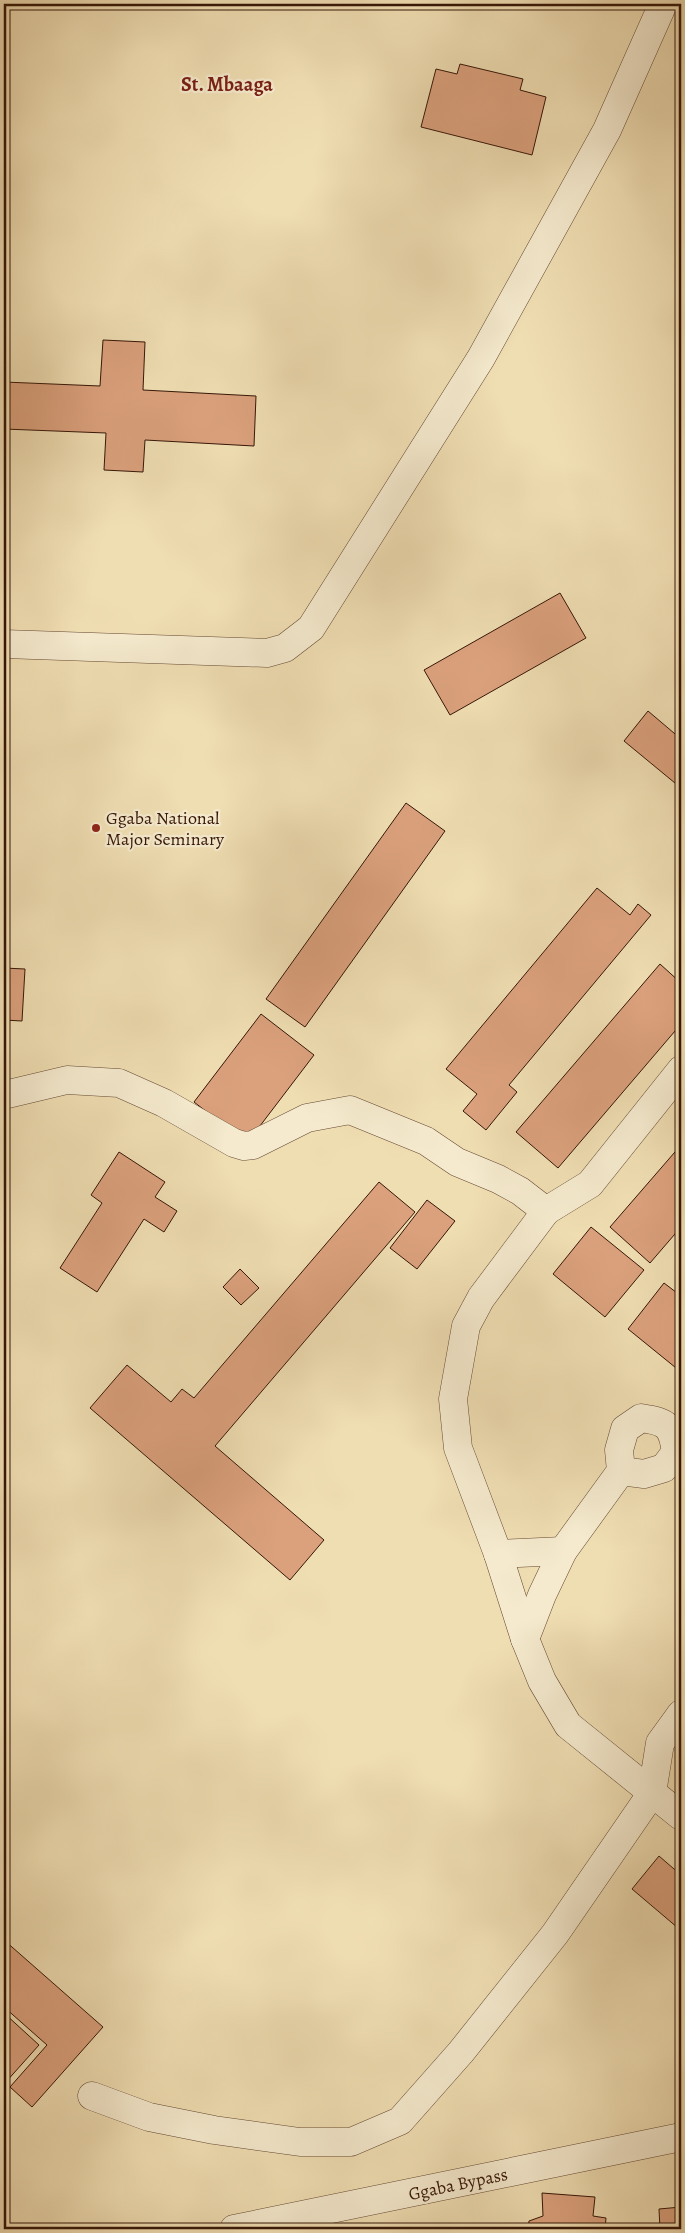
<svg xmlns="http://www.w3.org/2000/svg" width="685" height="2233" viewBox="0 0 685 2233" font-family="Alegreya,serif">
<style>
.building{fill:#dba17d;stroke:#351607}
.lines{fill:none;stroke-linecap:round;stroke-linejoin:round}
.minor-casing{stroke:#644832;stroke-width:29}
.tertiary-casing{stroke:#644832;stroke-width:29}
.minor{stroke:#f5eace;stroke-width:28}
.tertiary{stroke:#f5eace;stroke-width:28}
.poi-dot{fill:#8f2418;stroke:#f5eace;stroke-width:2}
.labels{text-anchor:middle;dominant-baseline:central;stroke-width:4.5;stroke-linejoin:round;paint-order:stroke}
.poi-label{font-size:18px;fill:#351607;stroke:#f5eace;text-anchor:start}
.street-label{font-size:18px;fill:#351607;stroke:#f5eace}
.quarter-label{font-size:20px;font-weight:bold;fill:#7a1f14;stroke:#f5eace}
</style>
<rect width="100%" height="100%" fill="#f0deb3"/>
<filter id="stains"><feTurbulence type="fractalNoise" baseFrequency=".004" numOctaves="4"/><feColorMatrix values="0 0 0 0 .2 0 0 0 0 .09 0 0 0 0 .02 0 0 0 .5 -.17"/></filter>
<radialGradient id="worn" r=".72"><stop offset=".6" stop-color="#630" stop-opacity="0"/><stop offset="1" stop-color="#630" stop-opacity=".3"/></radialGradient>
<g class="building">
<polygon points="460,64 523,79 520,90 546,97 532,155 421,127 436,69 457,74"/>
<polygon points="103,340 145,342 143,390 256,396 254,446 145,440 143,472 104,470 106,433 4,429 4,382 100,386"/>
<polygon points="560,593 586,638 450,715 424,670"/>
<polygon points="648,711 681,739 681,788 624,741"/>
<polygon points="406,803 445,831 305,1027 266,999"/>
<polygon points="597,888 630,915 638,904 651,915 509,1085 517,1092 486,1130 463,1111 477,1094 446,1069"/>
<polygon points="660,964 681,983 681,1024 558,1168 516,1132"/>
<polygon points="4,968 25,969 22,1021 4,1020"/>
<polygon points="261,1014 314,1055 247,1143 194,1102"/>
<polygon points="681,1145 681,1227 650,1263 610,1227"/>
<polygon points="119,1152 165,1182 155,1197 177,1211 164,1232 144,1219 97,1292 60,1268 102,1203 91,1195"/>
<polygon points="379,1182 415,1212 215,1446 324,1540 290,1580 90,1408 127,1365 171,1402 182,1389 194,1398"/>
<polygon points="427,1200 455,1221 417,1269 390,1248"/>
<polygon points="591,1227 644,1270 605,1317 553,1274"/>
<polygon points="240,1269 259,1288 241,1305 223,1287"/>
<polygon points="664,1283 681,1296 681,1372 628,1329"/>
<polygon points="659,1856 681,1875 681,1924 678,1928 632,1889"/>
<polygon points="4,1940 103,2027 32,2107 10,2087 47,2045 4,2007"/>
<polygon points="4,2013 39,2045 5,2083 4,2082"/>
<polygon points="542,2193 595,2197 593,2216 606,2218 605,2229 528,2229 529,2221 543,2216"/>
<polygon points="681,2207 681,2229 660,2229 659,2209"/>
</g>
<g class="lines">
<g class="minor-casing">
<g id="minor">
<polyline points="4,644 267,653 285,648 311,628 481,358 607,130 663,4"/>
<polyline points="4,1095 67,1080 119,1083 164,1103 234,1143 244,1146 253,1145 307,1118 350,1110 426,1141 457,1162 498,1179 520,1191 546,1211 481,1298 466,1326 453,1399 458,1448 498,1554 525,1639 542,1681 568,1725 681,1816"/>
<polyline points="546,1211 590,1184 681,1070"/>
<polyline points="498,1554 563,1551"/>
<path d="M 525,1639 L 542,1595 L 563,1551 L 621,1471 L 619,1450 L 625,1429 L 641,1418 C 668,1422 672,1426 676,1452 L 664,1468 L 644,1474 L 621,1471"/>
<polyline points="92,2096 149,2117 214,2130 300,2142 351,2142 400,2121 461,2052 555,1934 652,1793 660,1743 681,1714"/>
</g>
</g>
<g class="tertiary-casing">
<polyline id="tertiary" points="234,2229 681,2137"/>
</g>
<use href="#minor" class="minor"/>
<use href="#tertiary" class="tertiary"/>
</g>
<circle class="poi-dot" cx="96" cy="828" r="5"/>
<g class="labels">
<g class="poi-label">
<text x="106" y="818">Ggaba National<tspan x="106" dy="21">Major Seminary</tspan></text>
</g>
<g class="street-label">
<text transform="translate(458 2184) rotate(-12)">Ggaba Bypass</text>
</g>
<g class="quarter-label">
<text x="227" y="84">St. Mbaaga</text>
</g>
</g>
<rect width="685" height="2233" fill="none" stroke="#f0deb3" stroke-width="20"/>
<rect x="5" y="5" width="675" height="2223" fill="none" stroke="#351607" stroke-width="2.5"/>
<rect x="10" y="10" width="665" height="2213" fill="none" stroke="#351607"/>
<rect width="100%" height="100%" filter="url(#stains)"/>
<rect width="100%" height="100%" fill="url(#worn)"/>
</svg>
